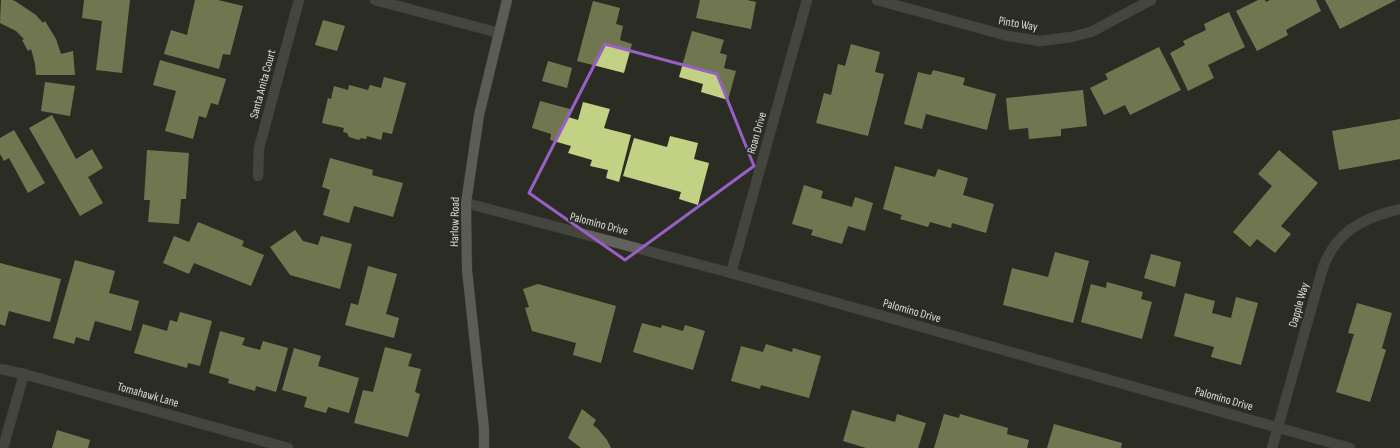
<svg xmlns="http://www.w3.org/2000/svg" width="1400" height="448" viewBox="0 0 1400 448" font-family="'Sofia Sans Condensed',sans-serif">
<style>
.building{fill:#c3d185}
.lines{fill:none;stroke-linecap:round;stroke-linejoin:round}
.minor-casing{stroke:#474941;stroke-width:11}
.major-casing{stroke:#474941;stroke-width:11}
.minor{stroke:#61625e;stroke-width:10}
.major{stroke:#95978f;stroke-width:10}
.marked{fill:none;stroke:#9860c6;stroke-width:3;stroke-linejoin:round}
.labels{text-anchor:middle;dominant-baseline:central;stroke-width:4;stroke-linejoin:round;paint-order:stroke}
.street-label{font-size:12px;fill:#dadbd6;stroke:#2b2d25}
</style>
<rect width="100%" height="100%" fill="#2b2d25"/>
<g class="building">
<polygon points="1,0 12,0 15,1 36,15 43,23 45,21 56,39 61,54 73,51 75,75 36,75 35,64 33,56 31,49 28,51 22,40 24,39 16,31 0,23"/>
<polygon points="84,0 130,0 122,73 96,70 102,21 82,18"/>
<polygon points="195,0 218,0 243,6 230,55 223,54 219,69 164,54 171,30 187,35"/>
<polygon points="700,0 747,0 756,2 751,29 696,18"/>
<polygon points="1258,0 1265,0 1266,2 1270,0 1316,0 1321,11 1286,30 1288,35 1257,51 1236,11"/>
<polygon points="1325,0 1396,0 1340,29"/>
<polygon points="593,1 620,8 616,24 623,26 620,40 632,44 624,73 577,61"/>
<polygon points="1229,12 1245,47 1208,65 1214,78 1188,91 1170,53 1185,45 1183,41 1206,30 1204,24"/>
<polygon points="323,20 345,26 337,51 315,45"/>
<polygon points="692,31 724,40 720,53 727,55 724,68 736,71 728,100 701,92 703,84 679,77"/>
<polygon points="851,44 880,52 875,72 884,74 868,136 816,123 824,93 831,95 838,64 845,66"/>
<polygon points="1159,47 1181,90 1130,115 1125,105 1104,115 1090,88 1108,79 1105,74"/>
<polygon points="160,60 226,79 218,105 211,103 206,118 199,116 193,139 165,131 176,91 153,85"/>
<polygon points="548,61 572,68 567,88 542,81"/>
<polygon points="933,70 965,78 963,85 996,94 987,130 926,114 922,129 904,124 918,72 931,75"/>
<polygon points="384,77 406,83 392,134 383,132 381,140 367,136 366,139 361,138 359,140 349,137 347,133 343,132 344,128 322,123 328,98 331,99 334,86 348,90 349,85 368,90 370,85 381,88"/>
<polygon points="45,82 75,86 70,116 41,111"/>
<polygon points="1083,90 1087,126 1061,129 1061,136 1029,139 1028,128 1009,130 1006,98"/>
<polygon points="540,101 570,109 568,117 578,120 583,102 610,109 604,128 631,135 619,182 606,178 608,170 590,166 592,160 568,153 571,146 550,140 551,134 532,128"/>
<polygon points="52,115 76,159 92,149 103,168 88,177 103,203 80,216 29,128"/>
<polygon points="1400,119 1400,159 1339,170 1332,131"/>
<polygon points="14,130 45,183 28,193 9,158 4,161 0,154 0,138"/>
<polygon points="670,136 698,143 694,159 709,163 698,205 679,199 681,192 623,176 634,138 667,147"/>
<polygon points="147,150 189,153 186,199 181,199 179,224 148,222 150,200 144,200"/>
<polygon points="1279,150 1318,183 1281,226 1291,234 1275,253 1257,239 1250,247 1233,232 1272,186 1258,174"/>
<polygon points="330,158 373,170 372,175 403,183 393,217 354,206 349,223 323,215 330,190 322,187"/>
<polygon points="895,166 935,177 938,169 968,178 963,195 994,204 986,233 952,223 951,228 930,222 928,227 900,219 902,215 883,209"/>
<polygon points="804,185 823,191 821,198 852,207 855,197 873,203 865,231 848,226 842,244 811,235 813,230 792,224"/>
<polygon points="198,222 244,241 242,246 264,255 251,286 194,263 189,274 163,263 174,236 189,242"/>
<polygon points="295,230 303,241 318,245 321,236 352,244 340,289 290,275 270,247"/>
<polygon points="1055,252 1089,261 1073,323 1003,305 1012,268 1048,277"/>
<polygon points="1151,254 1181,262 1175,287 1144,278"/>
<polygon points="75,260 115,271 109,293 139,301 131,331 95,321 89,341 76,337 74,344 53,338"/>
<polygon points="0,263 61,279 50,322 9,311 5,326 0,324"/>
<polygon points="368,266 397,274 386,314 399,318 394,338 345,325 351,303 358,305"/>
<polygon points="1107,282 1143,292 1141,299 1152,302 1142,339 1081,322 1091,284 1106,288"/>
<polygon points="538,284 616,306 601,363 573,355 576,343 532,331 525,308 529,307 523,289"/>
<polygon points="1185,293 1215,301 1212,313 1231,318 1236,297 1258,303 1241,365 1211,357 1214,347 1174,336"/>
<polygon points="1357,303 1392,313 1382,348 1386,350 1370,402 1336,392 1354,334 1348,333"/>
<polygon points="180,312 212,321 200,366 188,363 187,368 134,353 143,324 167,331 170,320 177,322"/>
<polygon points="642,323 661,328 662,325 683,331 685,325 705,331 693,370 633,352"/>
<polygon points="220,331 245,338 242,345 260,350 263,341 288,348 276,392 256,386 255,391 228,383 229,379 209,373"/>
<polygon points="766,344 792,352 793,348 821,356 809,398 761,385 760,389 731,381 741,346 763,352"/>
<polygon points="385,347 412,354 408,366 421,369 415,392 420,394 408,437 354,423 363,390 373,392"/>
<polygon points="294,348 321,356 318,366 359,378 349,413 328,407 326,413 304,407 307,397 282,390"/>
<polygon points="582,409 596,420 593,425 598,429 607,440 611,448 581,448 568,438"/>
<polygon points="852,410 895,422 897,414 926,423 918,448 866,448 843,441"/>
<polygon points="944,414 959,418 960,414 1008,428 1007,434 1029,440 1027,448 934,448"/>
<polygon points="1054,424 1122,443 1121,448 1047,448"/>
<polygon points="57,430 90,440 88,448 52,448"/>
</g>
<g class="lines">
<g class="minor-casing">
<g id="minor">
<polyline points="375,0 499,33"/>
<polyline points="877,0 1008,36 1040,41 1071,37 1091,32 1151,0"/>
<polyline points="258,176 259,148 299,0"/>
<polyline points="466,203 731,273 1350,448"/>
<polyline points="731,273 807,0"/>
<polyline points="0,369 24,374 288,448"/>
<polyline points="3,448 24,374"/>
<path d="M 1272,448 L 1321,274 C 1333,233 1361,218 1400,209"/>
</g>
</g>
<g class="major-casing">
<polyline id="major" points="484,448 484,429 467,270 466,203 479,115 507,0"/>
</g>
<use href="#minor" class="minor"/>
<use href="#major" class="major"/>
</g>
<path d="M0 0H1400V448H0ZM 605,44 L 717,74 L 754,166 L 625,260 L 529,193 Z" fill="#2b2d25" fill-opacity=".55" fill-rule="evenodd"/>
<path class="marked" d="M 605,44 L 717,74 L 754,166 L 625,260 L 529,193 Z"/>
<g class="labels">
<g class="street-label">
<text transform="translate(1018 24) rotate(10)">Pinto Way</text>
<text transform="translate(263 84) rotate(-75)">Santa Anita Court</text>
<text transform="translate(757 133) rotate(-74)">Roan Drive</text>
<text transform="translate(455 222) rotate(-89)">Harlow Road</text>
<text transform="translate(599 224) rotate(15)">Palomino Drive</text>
<text transform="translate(1299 305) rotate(-74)">Dapple Way</text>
<text transform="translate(912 311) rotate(16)">Palomino Drive</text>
<text transform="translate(148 395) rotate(16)">Tomahawk Lane</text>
<text transform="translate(1224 399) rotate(16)">Palomino Drive</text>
</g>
</g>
</svg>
